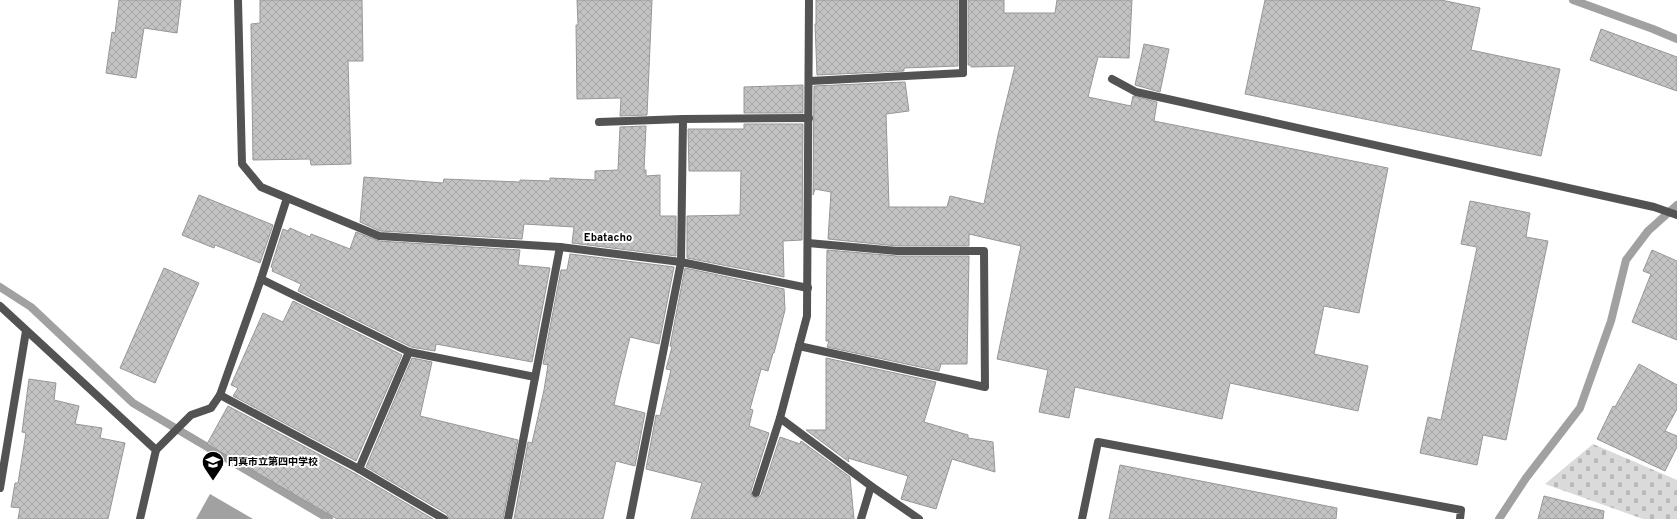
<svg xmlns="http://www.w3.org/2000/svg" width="1677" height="519" viewBox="0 0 1677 519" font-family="Overpass,'Noto Sans JP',sans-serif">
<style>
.cemetery{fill:url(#cemetery-stones)}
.water{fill:#a1a1a1}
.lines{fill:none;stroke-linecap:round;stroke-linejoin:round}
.stream{stroke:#a1a1a1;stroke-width:8}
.building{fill:url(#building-cross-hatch);stroke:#979797}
.service{stroke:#535353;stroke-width:8}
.minor{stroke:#535353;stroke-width:8}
.labels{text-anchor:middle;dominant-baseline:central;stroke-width:4;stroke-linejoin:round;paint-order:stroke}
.poi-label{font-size:10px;font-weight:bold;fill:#000;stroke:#fff;text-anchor:start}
.neighbourhood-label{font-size:11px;font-weight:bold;fill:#000;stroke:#fff}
</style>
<defs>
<pattern id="cemetery-stones" width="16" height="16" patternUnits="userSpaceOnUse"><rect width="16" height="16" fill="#dadada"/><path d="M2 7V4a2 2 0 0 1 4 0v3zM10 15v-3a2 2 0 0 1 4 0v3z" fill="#b9b9b9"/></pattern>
<pattern id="building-cross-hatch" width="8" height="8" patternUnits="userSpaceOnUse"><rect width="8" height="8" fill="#c3c3c3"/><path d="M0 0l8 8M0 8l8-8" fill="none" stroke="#a6a6a6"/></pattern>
</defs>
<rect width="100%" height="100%" fill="#fff"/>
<polygon class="cemetery" points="1593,444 1677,480 1677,519 1643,519 1545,484"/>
<polygon class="water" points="210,494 253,519 196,519"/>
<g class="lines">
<g class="stream">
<polyline points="1573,0 1653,29 1677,39"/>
<polyline points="0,287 31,307 133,403 329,519"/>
<polyline points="1499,519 1526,478 1580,408 1611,321 1626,260 1648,231 1677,205"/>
</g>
</g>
<g class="building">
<polygon points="119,0 181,0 177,33 144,28 136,78 106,73 112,32 115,33"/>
<polygon points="260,0 362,0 363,61 348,61 351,164 311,165 310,159 253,160 251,24 260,23"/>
<polygon points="577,0 652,0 647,115 620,116 621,98 577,99 576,25 578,25"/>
<polygon points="816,0 958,0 958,66 904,68 904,71 817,75 815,24 816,24"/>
<polygon points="968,0 1004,0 1004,13 1055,13 1057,0 1132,0 1129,58 1098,57 1088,97 1131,106 1133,96 1157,102 1154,121 1388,168 1359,313 1324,306 1314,354 1368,366 1358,411 1230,383 1222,419 1075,387 1069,418 1039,412 1048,370 997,359 1021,246 969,234 969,246 897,246 828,239 831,192 815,189 813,195 814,86 905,82 909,111 886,114 889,207 947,207 950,196 984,204 998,135 1015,66 971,67 971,65 968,65"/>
<polygon points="1265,0 1441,0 1480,8 1471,50 1560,69 1541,156 1245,94"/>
<polygon points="1601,29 1677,57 1677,91 1590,60"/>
<polygon points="1144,44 1169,49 1160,92 1135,85"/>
<polygon points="803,85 803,113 744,113 744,87"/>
<polygon points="744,124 803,124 802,240 783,241 784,277 687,258 687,216 740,215 741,171 689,171 688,129 744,129"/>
<polygon points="646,126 644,170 646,170 646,176 660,175 660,216 676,216 676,256 572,243 574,227 524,224 522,239 380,231 360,222 364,177 443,183 444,179 520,182 520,180 550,181 550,178 595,180 595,171 618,170 620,127"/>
<polygon points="199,195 273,225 260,263 215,245 214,248 182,235"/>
<polygon points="1470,201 1530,213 1526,237 1548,241 1506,440 1483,435 1477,465 1420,453 1428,417 1441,420 1477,247 1461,244"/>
<polygon points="290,228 310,237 311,234 350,249 356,232 379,241 520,250 518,265 550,268 532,362 436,344 435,351 411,347 298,291 301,284 272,271 273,268 271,267 283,229 288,231"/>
<polygon points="827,250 897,256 969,256 967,364 941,364 939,371 827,347 829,341 826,341"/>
<polygon points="1652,250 1677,261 1677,340 1632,322 1651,274 1643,271"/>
<polygon points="570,254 674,267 659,344 630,337 619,382 614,405 645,413 635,466 616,461 603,519 514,519 528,442 532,443 544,390 548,365 543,364 561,270 567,270"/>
<polygon points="164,268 199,283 155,383 120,368"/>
<polygon points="685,268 784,289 785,310 774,353 773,353 768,371 761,369 750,409 753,410 749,426 769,433 751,491 752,496 757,498 761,495 780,437 800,444 801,441 850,477 854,519 691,519 702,483 646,469 656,415 660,416 671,370 666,369 672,347 670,346"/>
<polygon points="293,301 402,355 356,461 233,396 238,388 231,385 263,313 283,322"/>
<polygon points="412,358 432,362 420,416 518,440 503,519 449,519 447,514 366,467"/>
<polygon points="826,358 936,382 924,422 968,435 968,438 993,442 995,472 952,459 936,509 901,499 908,476 848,458 849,462 806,430 826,430"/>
<polygon points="1639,364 1677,385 1677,409 1665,431 1677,436 1677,447 1665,471 1597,439 1613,406 1615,407"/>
<polygon points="29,379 56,383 54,400 79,406 75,424 102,428 100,438 125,443 108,519 18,519 20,508 11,507 15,483 18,483 26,433 22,432"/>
<polygon points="228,406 356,474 433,519 337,519 207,444"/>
<polygon points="1120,465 1337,508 1336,519 1109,519"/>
<polygon points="1544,496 1604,511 1603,519 1538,519"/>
</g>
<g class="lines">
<g class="service">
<polyline points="1112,79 1136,92 1654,207 1677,215"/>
<polyline points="810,81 963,73"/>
<polyline points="683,119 809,118"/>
</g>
<g class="minor">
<polyline points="238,0 242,164 261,187 379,236 560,247 508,519"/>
<polyline points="809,0 807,316 780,418 871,486 919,519"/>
<polyline points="963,0 963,73"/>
<polyline points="599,122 683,119 681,262 630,519"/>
<polyline points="560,247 681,262 808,288"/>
<polyline points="261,279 409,352 535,377"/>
<polyline points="0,306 156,450 140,519"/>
<polyline points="799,346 985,387 984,251 897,251 808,243"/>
<polyline points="220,395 359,469 444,519"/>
<polyline points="156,450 191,415 211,408 220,395 261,279 287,198"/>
<polyline points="359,469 409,352"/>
<polyline points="0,488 26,331"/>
<polyline points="756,493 780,418"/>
<polyline points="861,519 871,486"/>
<polyline points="1082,519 1098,442 1461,510 1460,519"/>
</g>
</g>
<defs>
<g id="school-pin" transform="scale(1.15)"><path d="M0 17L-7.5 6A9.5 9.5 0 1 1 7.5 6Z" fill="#000" stroke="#fff"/><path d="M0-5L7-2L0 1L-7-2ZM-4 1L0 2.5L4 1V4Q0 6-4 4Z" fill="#fff"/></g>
</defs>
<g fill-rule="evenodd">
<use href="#school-pin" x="213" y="462"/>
</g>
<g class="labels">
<g class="poi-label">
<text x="228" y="462">門真市立第四中学校</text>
</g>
<g class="neighbourhood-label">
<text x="608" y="238">Ebatacho</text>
</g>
</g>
</svg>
